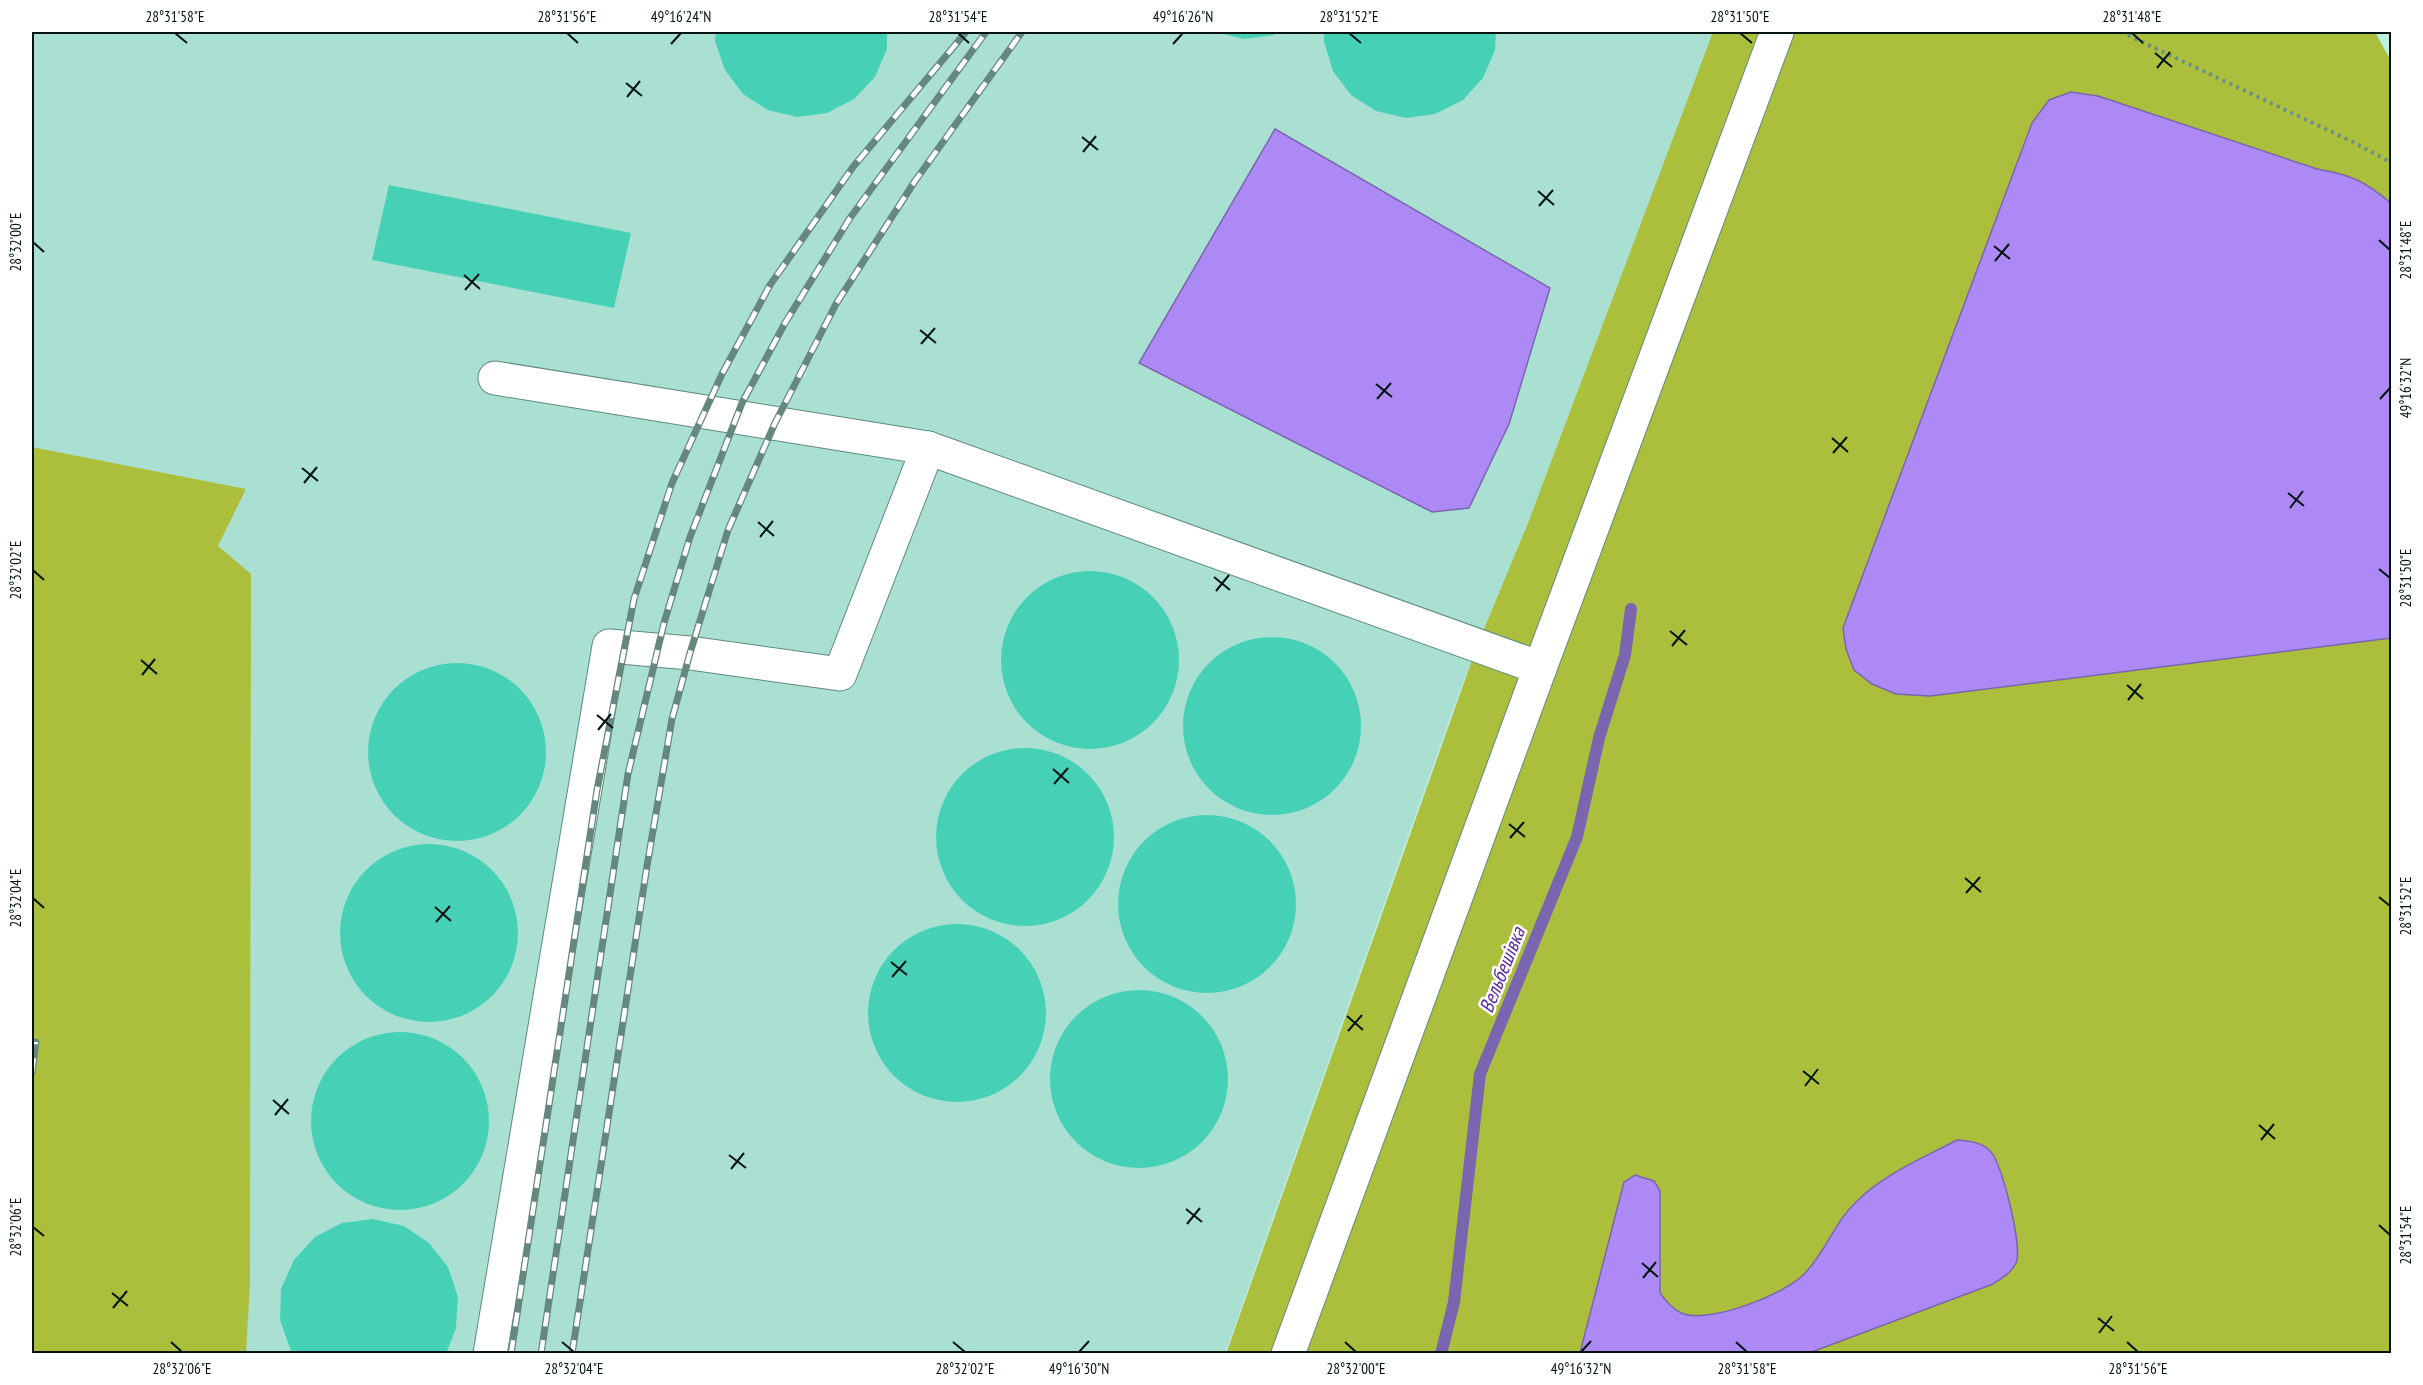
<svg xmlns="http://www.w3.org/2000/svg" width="2423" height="1385" viewBox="0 0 2423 1385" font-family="'PT Sans Narrow',sans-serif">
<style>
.built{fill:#a9e0d2}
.green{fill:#abbf3c}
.water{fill:#ad89f5;stroke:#7a66b0;stroke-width:1.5}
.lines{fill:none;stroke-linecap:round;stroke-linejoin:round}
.stream{stroke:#7a66b0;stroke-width:12}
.building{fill:#46d1b6}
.minor-casing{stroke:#5e8a7f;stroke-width:35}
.path{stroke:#6e8f87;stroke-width:4;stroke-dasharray:3 4.5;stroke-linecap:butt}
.minor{stroke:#fff;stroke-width:33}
.rail-casing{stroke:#66877e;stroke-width:7}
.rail{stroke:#fff;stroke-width:4.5;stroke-dasharray:14;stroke-linecap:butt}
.ticks{fill:none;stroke:#03130f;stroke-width:2}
.labels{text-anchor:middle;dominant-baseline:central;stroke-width:5;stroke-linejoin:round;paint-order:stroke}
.water-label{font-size:20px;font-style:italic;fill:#5c26a3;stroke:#fff}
.neatline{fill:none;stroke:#03130f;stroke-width:2}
.ticks-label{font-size:15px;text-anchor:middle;fill:#03130f}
</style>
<rect width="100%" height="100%" fill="#beede1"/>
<polygon class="built" points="32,32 1713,32 1528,523 1459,692 1225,1353 246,1353 250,1285 251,575 218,546 246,489 32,447"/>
<g class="green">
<polygon points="1713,32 2375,32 2392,63 2391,1353 1226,1354 1477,646 1528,523"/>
<polygon points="32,447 246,489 218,546 251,574 250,1285 246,1353 32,1353"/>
</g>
<g class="water">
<path d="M 2071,92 L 2098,96 L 2317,169 C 2352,175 2364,181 2391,203 L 2391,638 L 1930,696 L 1896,694 L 1872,684 L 1854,670 L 1846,649 L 1843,628 L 2032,123 L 2049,100 Z"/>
<polygon points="1275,129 1550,288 1509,424 1469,508 1432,512 1139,363"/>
<path d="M 1957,1140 C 1969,1141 1983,1142 1991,1152 C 2002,1163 2023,1248 2016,1263 C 2011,1273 2002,1278 1993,1284 L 1809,1353 L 1580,1353 L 1624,1182 L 1635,1175 L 1654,1181 L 1660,1191 L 1660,1293 C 1666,1301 1673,1310 1684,1314 C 1711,1323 1787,1294 1806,1272 C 1826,1251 1834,1223 1856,1202 C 1884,1174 1923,1158 1957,1140 Z"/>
</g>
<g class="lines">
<polyline class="stream" points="1441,1354 1454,1302 1480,1074 1577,837 1599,738 1625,655 1631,609"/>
</g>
<g class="building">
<polygon points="716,32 887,32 887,49 875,77 854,99 827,113 797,117 768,110 743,94 725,70 715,41"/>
<polygon points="1216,32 1279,32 1273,35 1244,39"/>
<polygon points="1324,32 1496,32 1495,50 1483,78 1463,100 1435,114 1406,118 1376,111 1351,95 1333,71 1324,42"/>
<polygon points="389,185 631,233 614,308 372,260"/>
<circle cx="1090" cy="660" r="89"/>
<circle cx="1272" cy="726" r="89"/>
<circle cx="457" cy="752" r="89"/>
<circle cx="1025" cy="837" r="89"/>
<circle cx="1207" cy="904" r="89"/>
<circle cx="429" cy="933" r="89"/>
<circle cx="957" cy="1013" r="89"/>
<circle cx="1139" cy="1079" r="89"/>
<circle cx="400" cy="1121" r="89"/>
<polygon points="373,1219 404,1226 429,1243 448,1267 458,1297 456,1328 446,1354 292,1354 280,1320 281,1289 294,1260 315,1237 342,1223"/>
</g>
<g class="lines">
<g class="minor-casing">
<g id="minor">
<polyline points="495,378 928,448 1540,668"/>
<polyline points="490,1354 609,646 690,653 840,674 928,448"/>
<polyline points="1288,1354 1540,668 1777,32"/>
</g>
</g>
<polyline class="path" points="2121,32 2353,142 2392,163"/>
<use href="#minor" class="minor"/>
<g class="rail-casing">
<g id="rail">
<polyline points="32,1072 36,1042"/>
<polyline points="511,1354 597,790 634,599 672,483 722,374 770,285 853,167 966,32"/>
<polyline points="541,1354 628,774 664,623 690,537 742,403 785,323 850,218 986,32"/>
<polyline points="572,1354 647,866 672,719 690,653 728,530 775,423 836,304 915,181 1022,32"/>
</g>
</g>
<use href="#rail" class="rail"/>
</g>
<path class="ticks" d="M 175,33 L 187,43M 567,33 L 578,43M 958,33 L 969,43M 1349,33 L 1361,43M 1740,33 L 1752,43M 2132,33 L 2143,43M 671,44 L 681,33M 1173,44 L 1183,33M 2155,53 L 2172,67M 2157,68 L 2170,52M 626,83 L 642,96M 627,97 L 640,81M 1082,137 L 1098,150M 1083,152 L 1096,136M 1538,191 L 1554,205M 1539,206 L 1553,190M 2379,240 L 2390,250M 33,242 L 44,252M 1994,246 L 2010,259M 1995,261 L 2009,244M 464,275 L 480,289M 465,290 L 479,274M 920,330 L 936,343M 921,344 L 935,328M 1376,384 L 1392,397M 1377,399 L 1391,383M 2380,399 L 2390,388M 1832,438 L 1848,452M 1833,453 L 1847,437M 302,468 L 318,481M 304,483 L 317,467M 2288,493 L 2304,506M 2290,508 L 2303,491M 758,522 L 774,536M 760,537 L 773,521M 2379,569 L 2390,578M 33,570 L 44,580M 1214,577 L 1230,590M 1216,591 L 1229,575M 1670,631 L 1687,645M 1672,646 L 1685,630M 141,660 L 157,674M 142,675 L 155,659M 2127,685 L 2143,699M 2128,700 L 2141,684M 597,715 L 613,728M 598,730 L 611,714M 1053,769 L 1069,783M 1054,784 L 1068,768M 1509,824 L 1525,837M 1510,838 L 1524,822M 1965,878 L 1981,892M 1966,893 L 1980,877M 2379,897 L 2390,906M 33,898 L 44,908M 435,907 L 451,921M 436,922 L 450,906M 891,962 L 907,975M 892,977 L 906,961M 1347,1016 L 1363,1030M 1348,1031 L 1362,1015M 1803,1071 L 1819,1084M 1805,1086 L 1818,1069M 273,1100 L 289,1114M 275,1115 L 288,1099M 2259,1125 L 2275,1139M 2261,1140 L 2274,1124M 729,1155 L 746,1168M 731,1169 L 744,1153M 1186,1209 L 1202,1222M 1187,1224 L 1200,1208M 2379,1225 L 2390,1235M 33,1227 L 44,1236M 1642,1263 L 1658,1277M 1643,1278 L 1656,1262M 112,1293 L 128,1306M 113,1308 L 127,1291M 2098,1318 L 2114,1331M 2099,1333 L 2112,1316M 171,1342 L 182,1352M 562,1342 L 574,1352M 953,1342 L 965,1352M 1345,1342 L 1356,1352M 1736,1342 L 1747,1352M 2127,1342 L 2138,1352M 1079,1352 L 1089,1341M 1581,1352 L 1591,1341"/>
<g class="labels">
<g class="water-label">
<text transform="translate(1502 970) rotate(-68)">Вельбешівка</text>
</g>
</g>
<rect width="2423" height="1385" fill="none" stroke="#ffffff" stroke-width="66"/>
<rect x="33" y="33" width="2357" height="1319" class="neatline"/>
<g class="ticks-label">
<text x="175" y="22">28°31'58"E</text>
<text x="567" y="22">28°31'56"E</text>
<text x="681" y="22">49°16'24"N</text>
<text x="958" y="22">28°31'54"E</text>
<text x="1183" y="22">49°16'26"N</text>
<text x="1349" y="22">28°31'52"E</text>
<text x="1740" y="22">28°31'50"E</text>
<text x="2132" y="22">28°31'48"E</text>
<text transform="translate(16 242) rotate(-90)" y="5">28°32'00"E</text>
<text transform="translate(2406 250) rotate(-90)" y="5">28°31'48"E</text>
<text transform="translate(2406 388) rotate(-90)" y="5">49°16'32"N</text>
<text transform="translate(16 570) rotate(-90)" y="5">28°32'02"E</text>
<text transform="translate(2406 578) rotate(-90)" y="5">28°31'50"E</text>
<text transform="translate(16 898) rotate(-90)" y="5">28°32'04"E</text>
<text transform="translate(2406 906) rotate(-90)" y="5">28°31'52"E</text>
<text transform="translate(16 1227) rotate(-90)" y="5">28°32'06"E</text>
<text transform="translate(2406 1235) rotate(-90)" y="5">28°31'54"E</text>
<text x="182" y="1374">28°32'06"E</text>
<text x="574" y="1374">28°32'04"E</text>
<text x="965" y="1374">28°32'02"E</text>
<text x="1079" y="1374">49°16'30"N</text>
<text x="1356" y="1374">28°32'00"E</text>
<text x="1581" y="1374">49°16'32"N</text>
<text x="1747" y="1374">28°31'58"E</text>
<text x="2138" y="1374">28°31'56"E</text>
</g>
</svg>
